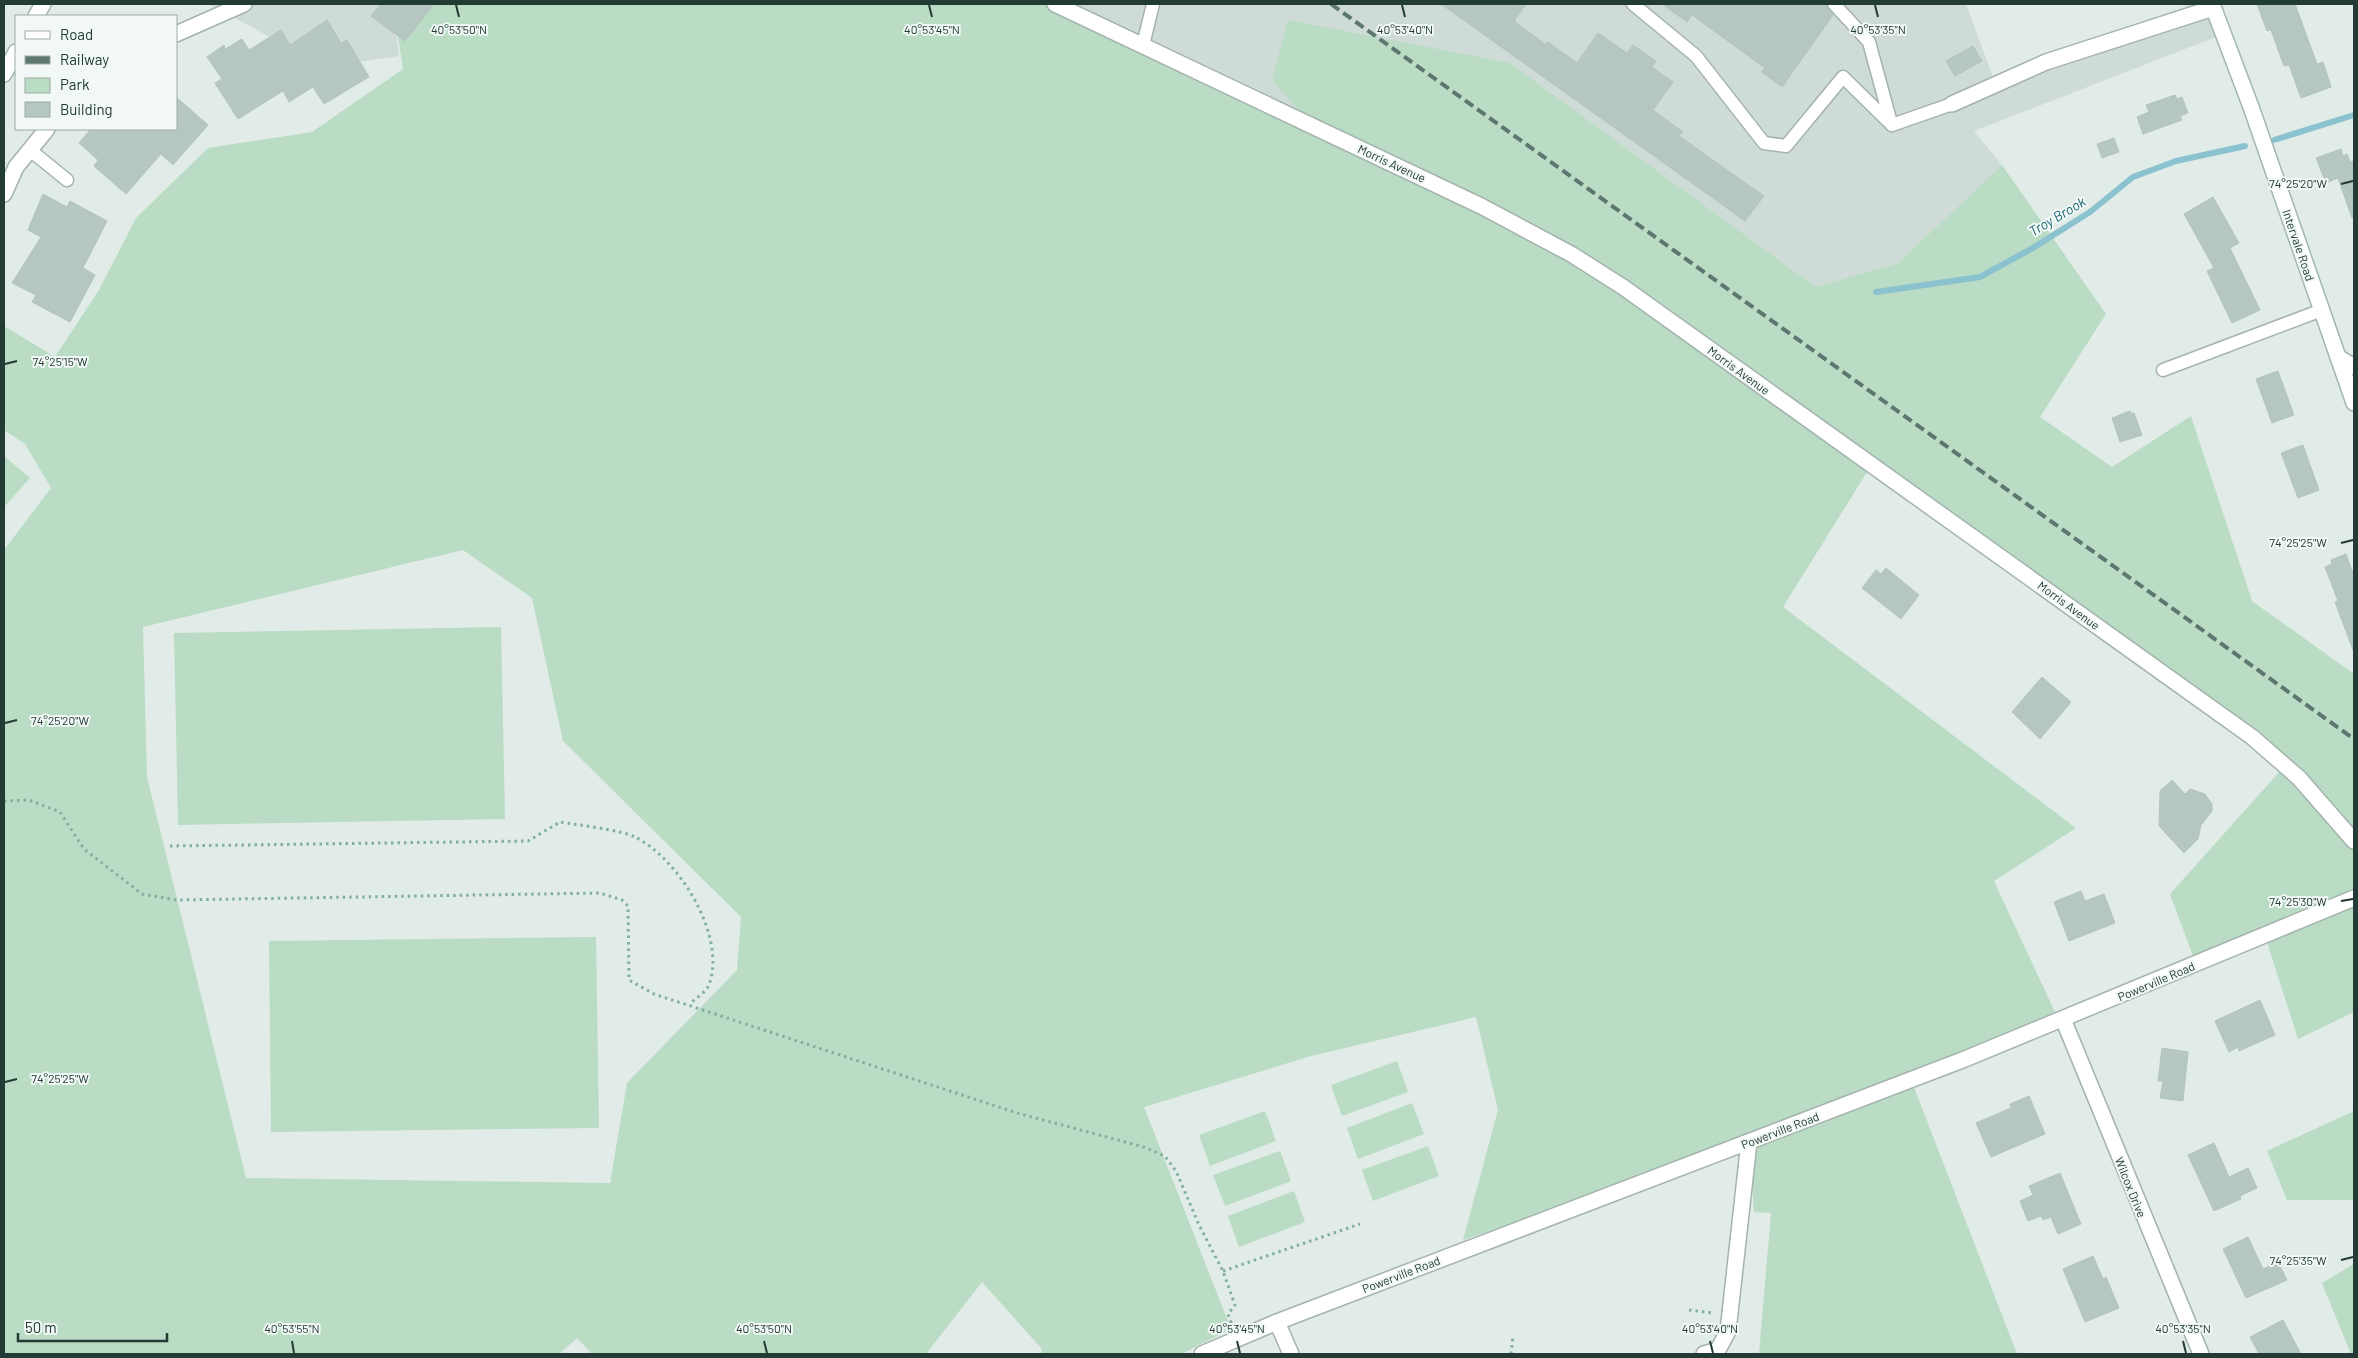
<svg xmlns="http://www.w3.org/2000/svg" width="2358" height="1358" viewBox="0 0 2358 1358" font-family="Barlow,sans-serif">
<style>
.built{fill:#cfdbd6}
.green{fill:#badcc4;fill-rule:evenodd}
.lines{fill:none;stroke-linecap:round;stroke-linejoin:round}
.stream{stroke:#8ac2cf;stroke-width:6}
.building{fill:#b6c6c0;stroke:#b3c4be}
.lane-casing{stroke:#a4b3ae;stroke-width:15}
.street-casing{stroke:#a4b3ae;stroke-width:18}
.secondary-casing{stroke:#a0b7af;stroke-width:18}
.path{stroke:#82aea2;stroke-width:3;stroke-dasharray:2.5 4;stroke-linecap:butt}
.lane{stroke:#fff;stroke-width:12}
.street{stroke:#fff;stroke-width:15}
.secondary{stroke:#fff;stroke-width:15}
.rail{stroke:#5c7770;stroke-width:4;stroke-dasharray:10 5;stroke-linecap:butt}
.ticks{fill:none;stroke:#223b35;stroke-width:2}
.labels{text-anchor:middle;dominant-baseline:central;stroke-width:4;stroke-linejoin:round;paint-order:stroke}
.street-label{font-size:12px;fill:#223b35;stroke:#f1f8f5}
.water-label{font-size:14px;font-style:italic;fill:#1d6476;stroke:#f1f8f5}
.ticks-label{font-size:12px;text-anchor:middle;fill:#223b35;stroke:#f1f8f5;stroke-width:4;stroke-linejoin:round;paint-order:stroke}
</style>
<rect width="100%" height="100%" fill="#e1ebe7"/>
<g class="built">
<polygon points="209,4 393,4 399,56 325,67"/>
<polygon points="1077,4 1966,4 1994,80 2192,4 2210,4 2221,35 1974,131 2002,165 1898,263 1816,287 1510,63 1325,140"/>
</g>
<g class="green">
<path d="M 393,4 L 1077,4 L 1323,139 L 1272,80 L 1288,20 L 1510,63 L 1816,287 L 1898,263 L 2002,165 L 2106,314 L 2040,417 L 2112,467 L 2191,416 L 2252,601 L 2354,674 L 2354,1012 L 2298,1039 L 2264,933 L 2196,964 L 2170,894 L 2290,760 L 1872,464 L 1783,607 L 2076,828 L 1994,881 L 2061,1025 L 1912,1082 L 2017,1354 L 1759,1354 L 1771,1213 L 1754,1212 L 1749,1142 L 1463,1240 L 1498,1110 L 1476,1017 L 1311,1056 L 1144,1107 L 1231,1329 L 1181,1354 L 1041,1354 L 1042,1349 L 982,1282 L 926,1354 L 592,1354 L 577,1338 L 559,1354 L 4,1354 L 4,550 L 51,488 L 25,444 L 4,430 L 4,326 L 55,357 L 99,290 L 136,218 L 208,148 L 312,132 L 403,69 ZM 463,550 L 532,598 L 563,741 L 741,917 L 737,970 L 627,1083 L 610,1183 L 246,1178 L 147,777 L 143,627 Z"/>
<polygon points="4,456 30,478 4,507"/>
<polygon points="501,627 505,819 178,825 174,633"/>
<polygon points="596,937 599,1128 271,1132 269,941"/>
<polygon points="1397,1061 1408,1092 1342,1116 1331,1085"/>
<polygon points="1412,1103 1424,1134 1358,1159 1347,1128"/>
<polygon points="1265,1111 1276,1141 1210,1166 1199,1135"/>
<polygon points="2354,1111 2354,1200 2287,1200 2267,1151"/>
<polygon points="1428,1146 1439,1176 1373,1201 1362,1170"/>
<polygon points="1280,1151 1291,1181 1225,1206 1213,1175"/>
<polygon points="1294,1191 1305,1222 1239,1247 1228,1216"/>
<polygon points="2354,1264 2354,1354 2351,1354 2322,1283"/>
</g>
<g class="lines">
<g class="stream">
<polyline points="2274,140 2354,115"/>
<polyline points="1876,292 1980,277 2033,248 2090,212 2133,177 2176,161 2245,146"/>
</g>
</g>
<g class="building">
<polygon points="381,4 434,4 405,41 371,16"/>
<polygon points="1441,4 1526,4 1514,21 1546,45 1548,42 1577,63 1598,33 1627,53 1633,45 1656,61 1652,67 1673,82 1653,110 1683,132 1679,136 1764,196 1745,221"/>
<polygon points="1662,4 1826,4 1833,15 1782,87 1762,72 1765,68 1692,15 1687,22"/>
<polygon points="2257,4 2295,4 2317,64 2323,62 2331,87 2301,98 2289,65 2284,66 2271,30 2267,31"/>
<polygon points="327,20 341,43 347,40 369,77 324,104 313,87 289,102 283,91 238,119 215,83 222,79 207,57 224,45 225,49 242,39 249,50 281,30 290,45"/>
<polygon points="1973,46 1982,61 1955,76 1946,61"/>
<polygon points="2175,95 2177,99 2182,97 2188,113 2180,116 2182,120 2143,134 2137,117 2149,112 2146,105"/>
<polygon points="176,97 208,125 173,165 161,154 126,194 94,166 98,160 79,143 91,129 176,129"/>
<polygon points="2114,138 2119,152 2102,158 2097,144"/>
<polygon points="2341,149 2343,156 2347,154 2350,162 2354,161 2354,217 2352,218 2338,178 2326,183 2316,158"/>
<polygon points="43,194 67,207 70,201 107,221 83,268 95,275 70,322 32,302 36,295 12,283 41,237 28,230"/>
<polygon points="2213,197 2239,243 2230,248 2260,310 2232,323 2207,271 2214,268 2184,214"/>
<polygon points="2278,371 2294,415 2272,423 2256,379"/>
<polygon points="2130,411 2132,414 2134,413 2142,435 2120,442 2112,418"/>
<polygon points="2303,445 2319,490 2298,498 2281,453"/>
<polygon points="2346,554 2354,576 2353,650 2335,602 2338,601 2325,567 2332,564 2331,560"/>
<polygon points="1886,568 1919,595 1901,619 1862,588 1876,570 1881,574"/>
<polygon points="2042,677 2071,702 2040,739 2012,712"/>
<polygon points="2172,780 2185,794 2190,789 2205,794 2212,804 2212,811 2201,825 2198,839 2184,853 2159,826 2160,791"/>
<polygon points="2081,891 2085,901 2104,894 2115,923 2069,941 2054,902"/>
<polygon points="2260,1000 2275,1035 2239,1051 2238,1047 2229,1052 2215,1021"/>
<polygon points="2162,1048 2188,1052 2183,1101 2160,1098 2163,1081 2158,1081"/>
<polygon points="2029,1096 2045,1134 1991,1157 1976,1123 2011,1108 2010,1104"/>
<polygon points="2214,1143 2229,1177 2248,1168 2257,1188 2240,1196 2241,1199 2214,1211 2188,1155"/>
<polygon points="2060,1173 2081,1224 2058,1234 2051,1217 2043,1220 2041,1216 2028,1221 2020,1201 2033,1195 2029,1186"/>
<polygon points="2248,1237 2263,1269 2278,1262 2287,1280 2246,1298 2223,1249"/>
<polygon points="2093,1256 2103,1279 2106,1277 2119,1308 2085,1322 2063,1269"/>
<polygon points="2283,1320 2301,1354 2259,1354 2250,1337"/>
</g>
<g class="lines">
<g class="lane-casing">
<g id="lane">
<polyline points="1633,4 1696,56 1764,143 1786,146 1843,77 1892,125"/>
<polyline points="1834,4 1869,42 1891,123"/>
<polyline points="1143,45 1153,4"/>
<polyline points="1892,125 1952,104"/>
<polyline points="30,150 67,180"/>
<polyline points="2163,370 2322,310"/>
</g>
</g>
<g class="street-casing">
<g id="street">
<polyline points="1055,4 1481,206 1571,254 1623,287 2252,737 2299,778 2354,841"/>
<polyline points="176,34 244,4"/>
<polyline points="1952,104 2046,62 2213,8"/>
<polyline points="4,194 16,167 47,129"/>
<polyline points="2338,357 2354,367"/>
<polyline points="2063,1019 2201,1354"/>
<polyline points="1277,1322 1291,1354"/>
<polyline points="1202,1354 1277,1322 1965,1059 2354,898"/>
<polyline points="1704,1354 1718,1350 1728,1331 1749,1142"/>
</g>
</g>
<g class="secondary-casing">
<g id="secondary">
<polyline points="2212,4 2251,107 2354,403"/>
<polyline points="36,16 43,4"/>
<polyline points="4,74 16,52"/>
</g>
</g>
<g class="path">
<polyline points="4,801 29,800 60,812 84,849 142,894 177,900 600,893 622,900 628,906 629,980 654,994 1017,1113 1144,1147 1165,1156 1176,1171 1199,1225 1223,1271 1235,1305 1228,1314 1232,1325"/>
<path d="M 170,846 L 528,841 L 560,822 C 578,825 621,830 635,837 C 679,859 727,936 709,985 C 706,992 696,998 690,1004"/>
<polyline points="1223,1271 1360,1224"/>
<polyline points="1689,1310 1713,1313"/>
<polyline points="1511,1354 1513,1336"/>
</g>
<use href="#lane" class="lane"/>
<use href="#street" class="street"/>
<use href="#secondary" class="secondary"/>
<polyline class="rail" points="1331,4 2354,739"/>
</g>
<path class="ticks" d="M 456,5 L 459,17M 929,5 L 932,17M 1402,5 L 1405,17M 1875,5 L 1878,17M 2341,184 L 2353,181M 5,364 L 17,361M 2341,543 L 2353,540M 5,723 L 17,720M 2341,901 L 2353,899M 5,1082 L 17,1079M 2341,1260 L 2353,1257M 292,1341 L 294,1353M 764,1341 L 767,1353M 1237,1341 L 1240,1353M 1710,1341 L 1713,1353M 2183,1341 L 2186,1353"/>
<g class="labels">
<g class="street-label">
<text transform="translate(1392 163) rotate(25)">Morris Avenue</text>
<text transform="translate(2299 245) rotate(71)">Intervale Road</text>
<text transform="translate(1739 370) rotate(36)">Morris Avenue</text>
<text transform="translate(2069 605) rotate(36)">Morris Avenue</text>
<text transform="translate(2156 981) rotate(-23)">Powerville Road</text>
<text transform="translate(1780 1130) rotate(-21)">Powerville Road</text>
<text transform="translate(2131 1187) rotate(68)">Wilcox Drive</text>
<text transform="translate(1401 1274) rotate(-21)">Powerville Road</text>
</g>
<g class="water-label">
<text transform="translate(2057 216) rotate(-31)">Troy Brook</text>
</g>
</g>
<g class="ticks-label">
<text x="459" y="34">40°53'50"N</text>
<text x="932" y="34">40°53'45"N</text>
<text x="1405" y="34">40°53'40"N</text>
<text x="1878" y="34">40°53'35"N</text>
<text x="2298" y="188">74°25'20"W</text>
<text x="60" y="366">74°25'15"W</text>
<text x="2298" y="547">74°25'25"W</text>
<text x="60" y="725">74°25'20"W</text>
<text x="2298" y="906">74°25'30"W</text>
<text x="60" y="1083">74°25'25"W</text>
<text x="2298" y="1265">74°25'35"W</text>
<text x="292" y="1333">40°53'55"N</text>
<text x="764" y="1333">40°53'50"N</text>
<text x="1237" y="1333">40°53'45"N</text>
<text x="1710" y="1333">40°53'40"N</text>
<text x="2183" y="1333">40°53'35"N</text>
</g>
<rect width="2358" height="1358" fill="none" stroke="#223b35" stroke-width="10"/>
<rect x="15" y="15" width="162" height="115" fill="#f1f8f5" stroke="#9eaca8"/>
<rect x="25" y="31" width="25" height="8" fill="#ffffff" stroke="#9eaca8"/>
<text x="60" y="40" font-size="15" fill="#223b35">Road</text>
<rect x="25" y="56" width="25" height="8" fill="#5c7770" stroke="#9eaca8"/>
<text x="60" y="65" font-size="15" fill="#223b35">Railway</text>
<rect x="25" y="78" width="25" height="15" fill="#badcc4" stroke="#9eaca8"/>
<text x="60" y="90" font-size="15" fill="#223b35">Park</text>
<rect x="25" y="102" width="25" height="15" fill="#b6c6c0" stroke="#9eaca8"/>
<text x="60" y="115" font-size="15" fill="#223b35">Building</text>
<path d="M18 1333v8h149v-8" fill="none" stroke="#223b35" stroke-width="2.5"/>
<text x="25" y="1333" font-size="15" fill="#223b35" stroke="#f1f8f5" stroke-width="4" paint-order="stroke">50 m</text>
</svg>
